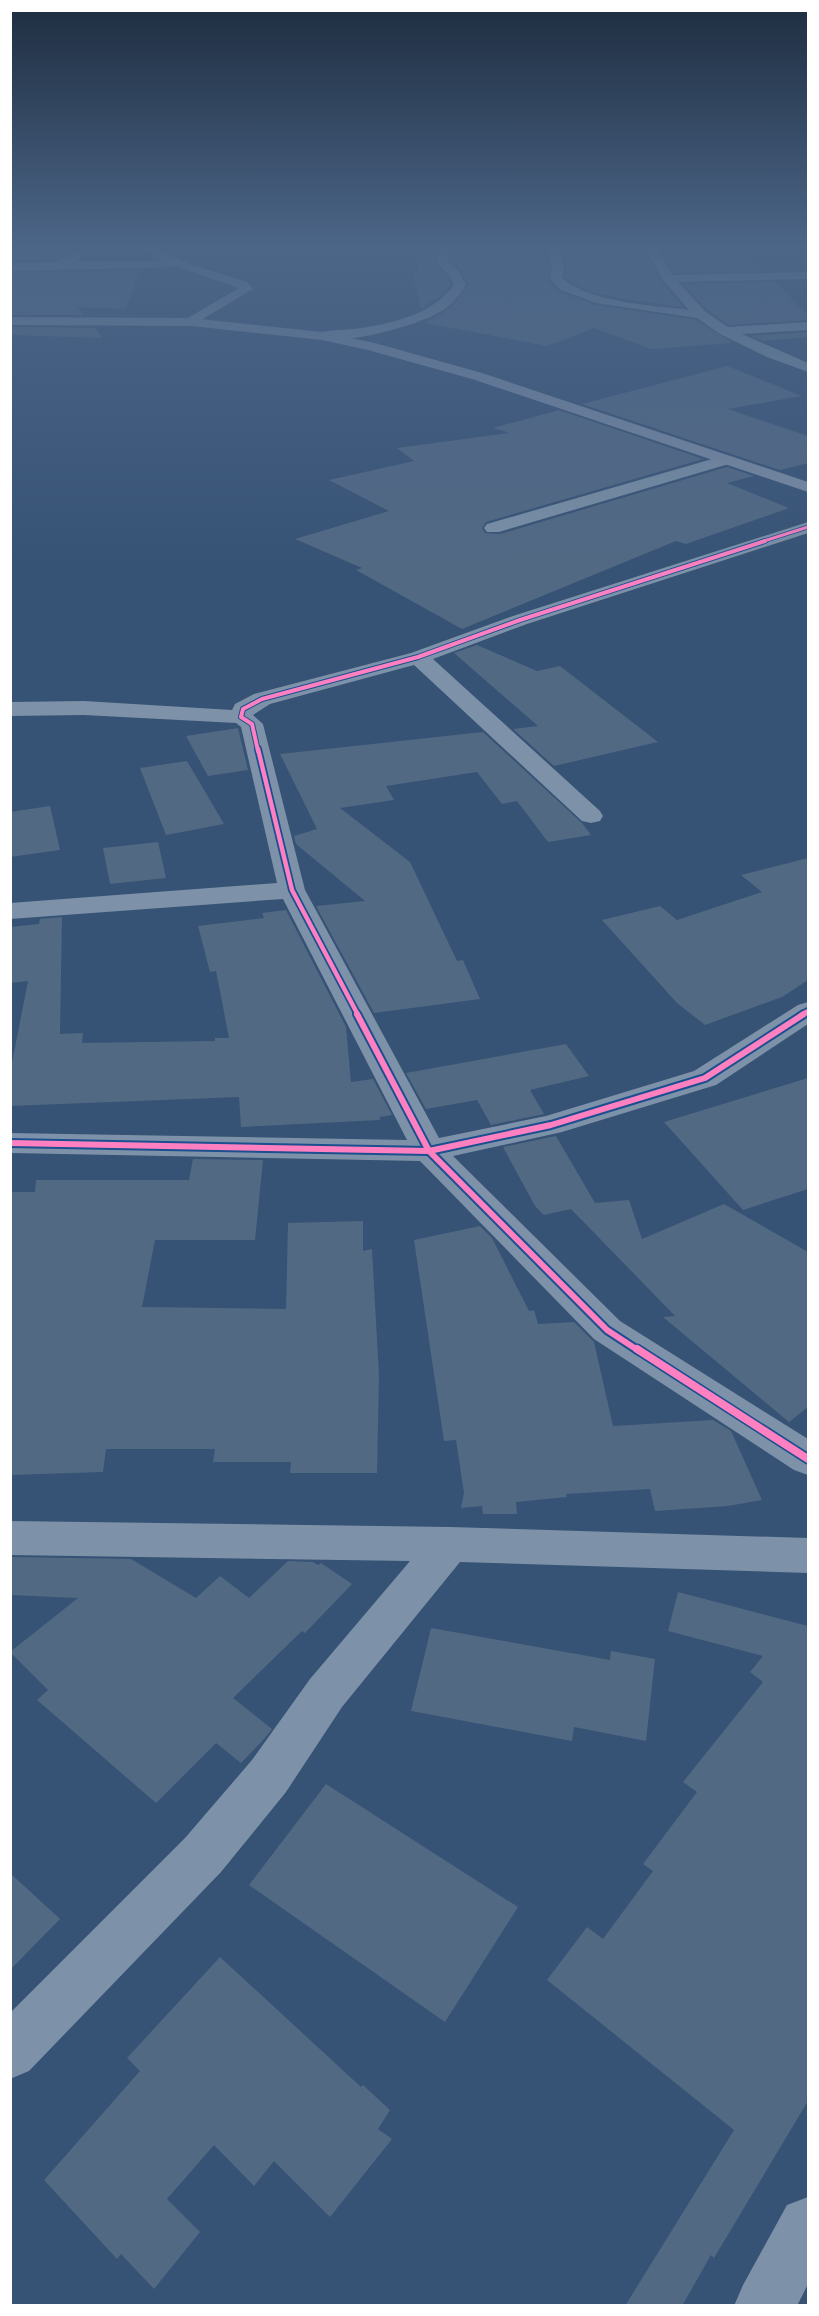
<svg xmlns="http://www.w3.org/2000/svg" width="819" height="2316" viewBox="0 0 819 2316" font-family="'Source Sans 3',sans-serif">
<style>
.building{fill:#526984}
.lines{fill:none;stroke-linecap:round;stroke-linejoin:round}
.minor{fill:#7d92a8;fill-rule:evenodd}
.major{fill:#7d8ea7;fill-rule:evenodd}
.cycleway-far4-casing{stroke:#1b4f8f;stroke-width:4.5}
.cycleway-far3-casing{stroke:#1b4f8f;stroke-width:6}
.cycleway-far2-casing{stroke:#1b4f8f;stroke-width:8}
.cycleway-far1-casing{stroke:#1b4f8f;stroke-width:10}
.cycleway-casing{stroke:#1b4f8f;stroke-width:11}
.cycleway-far4{stroke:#ff80c0;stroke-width:3}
.cycleway-far3{stroke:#ff80c0;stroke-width:4}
.cycleway-far2{stroke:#ff80c0;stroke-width:4.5}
.cycleway-far1{stroke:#ff80c0;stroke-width:6}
.cycleway{stroke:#ff80c0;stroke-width:8}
</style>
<rect width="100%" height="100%" fill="#365274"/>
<g class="building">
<polygon points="416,248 439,248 435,253 434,262 448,277 451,285 443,294 421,309 413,274 419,274"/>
<polygon points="457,248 545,248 550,270 548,281 560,292 596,305 696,320 733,343 651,349 594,328 547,346 425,323 450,308 468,286 461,270 450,260 451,255"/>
<polygon points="561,248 644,248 660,280 683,307 623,299 589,291 575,284 565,277 566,270"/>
<polygon points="660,248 741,248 764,271 673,273"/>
<polygon points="10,249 77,249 54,260 10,261"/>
<polygon points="139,271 126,309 77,307 84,315 10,315 10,273"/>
<polygon points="775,282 808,315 808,320 729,325 707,310 683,284"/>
<polygon points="10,327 95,328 103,338 10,335"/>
<polygon points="808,332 808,337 763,341 751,336"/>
<polygon points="727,366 802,396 728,409 808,436 808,463 780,470 582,404"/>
<polygon points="559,410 703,459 486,522 482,528 485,533 500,534 727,467 754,476 727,483 789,508 686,544 676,541 462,629 356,570 362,568 295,539 389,511 329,480 414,461 397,448 509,433 493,428"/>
<polygon points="477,645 537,671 560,666 658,742 554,766 513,729 538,726 454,653"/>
<polygon points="238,728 248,770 208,776 186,736"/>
<polygon points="483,732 582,823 591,835 548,842 517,801 502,804 477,772 386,786 394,800 340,808 410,862 457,961 463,960 480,999 374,1013 316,906 365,901 296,844 294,836 317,829 280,754"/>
<polygon points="187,761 224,824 166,835 140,768"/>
<polygon points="50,806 60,850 10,857 10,812"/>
<polygon points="158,842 166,878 110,884 103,848"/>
<polygon points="808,858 808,980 782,997 705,1025 677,1003 602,920 660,906 677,920 762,892 741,875"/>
<polygon points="286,910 346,1027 351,1082 373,1079 392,1115 380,1117 380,1120 241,1127 239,1097 10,1106 10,1073 28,981 10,983 10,927 39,924 40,919 62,917 60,1034 83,1033 82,1043 215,1041 215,1038 229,1038 216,971 210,972 198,926 264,918 262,913"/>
<polygon points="566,1044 589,1076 530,1090 544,1114 491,1125 477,1100 426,1109 406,1073"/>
<polygon points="808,1078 808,1189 743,1210 664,1122"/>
<polygon points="556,1136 595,1203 629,1200 642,1239 724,1204 808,1252 808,1407 789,1422 663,1317 675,1316 571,1209 544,1215 535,1206 503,1147"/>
<polygon points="193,1159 263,1160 255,1240 155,1240 142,1307 286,1309 288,1223 363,1221 363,1251 372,1249 379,1376 377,1473 290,1473 291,1462 213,1462 215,1449 106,1449 103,1472 10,1475 10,1192 35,1192 36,1180 189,1180"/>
<polygon points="480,1226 492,1238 529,1311 534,1310 538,1324 574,1322 594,1342 613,1426 713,1420 731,1431 762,1500 728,1506 655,1511 650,1489 566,1494 567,1497 516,1502 517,1514 483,1514 482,1506 461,1508 464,1493 456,1440 444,1441 414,1240"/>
<polygon points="10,1557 131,1559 196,1598 220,1576 249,1598 288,1561 313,1562 318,1565 321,1563 352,1584 305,1633 302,1631 233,1698 272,1729 265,1738 241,1763 216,1743 156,1803 37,1700 48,1690 10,1652 78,1598 10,1595"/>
<polygon points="678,1592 808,1626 808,2101 714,2258 711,2255 682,2306 625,2306 734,2130 547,1980 587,1927 603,1939 653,1871 643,1864 697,1792 683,1782 763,1682 750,1672 763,1656 668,1631"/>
<polygon points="431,1628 610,1660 611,1651 655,1659 646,1741 574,1727 572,1741 411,1711"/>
<polygon points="326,1784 518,1907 445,2022 249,1885"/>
<polygon points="10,1873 60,1919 10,1970"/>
<polygon points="220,1957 361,2087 363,2085 390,2110 378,2129 392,2139 330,2217 274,2161 254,2186 214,2145 167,2199 200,2232 154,2289 121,2254 117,2259 44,2180 140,2071 127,2058"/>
</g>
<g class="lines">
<g class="minor">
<polygon points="142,248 157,248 192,265 247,282 253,289 191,326 184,322 186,319 239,288 178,267 10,271 10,263 54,262 76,253 82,256 76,261 164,261"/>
<path d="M 442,248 L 455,248 L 449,254 L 448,261 L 459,271 L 466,285 C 459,296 452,305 440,312 C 417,326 344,345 317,339 L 315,336 L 317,333 C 329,330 342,330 354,329 C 390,324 431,316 454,285 L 450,276 L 436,262 L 437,253 Z"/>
<path d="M 547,248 L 559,248 L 564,270 L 562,278 C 590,303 652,305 689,310 L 662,279 L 646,248 L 658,248 L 672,275 L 808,272 L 808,279 L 678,282 L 706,312 L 728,327 L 808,322 L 808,330 L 742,334 L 808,363 L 808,372 L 767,357 L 720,334 L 697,318 L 596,303 L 561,290 L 550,279 L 552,270 Z"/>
<polygon points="726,455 734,460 732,463 499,532 487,532 484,528 487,524"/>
<polygon points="808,522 808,533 527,624 433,659 600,811 603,816 600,821 591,823 582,821 414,665 270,704 253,715 263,724 305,890 439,1138 546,1116 694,1071 798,1005 808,1002 808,1024 716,1085 562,1132 453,1156 620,1321 808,1439 808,1475 794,1470 594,1339 420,1161 10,1153 10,1133 407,1140 283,899 10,919 10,903 277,883 241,727 236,723 84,715 10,716 10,702 84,701 232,710 235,704 254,694 411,653 513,616"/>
<polygon points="10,1521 450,1527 808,1538 808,1573 460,1562 342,1707 286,1792 221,1872 29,2071 10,2079 10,2013 185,1838 252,1760 310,1679 410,1561 10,1555"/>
<polygon points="808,2197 808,2284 797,2306 734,2306 743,2285 787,2205"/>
</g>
<polygon class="major" points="10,317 191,318 322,332 375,343 482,373 808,482 808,492 472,379 368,350 322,340 191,326 10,325"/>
<g class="cycleway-far4-casing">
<polyline id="cycleway-far4" points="761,542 808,527"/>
</g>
<g class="cycleway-far3-casing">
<polyline id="cycleway-far3" points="258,751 252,724 241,717 243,709 262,699 418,657 520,620 765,541"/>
</g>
<g class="cycleway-far2-casing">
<g id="cycleway-far2">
<polyline points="258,749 292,890 358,1015"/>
<polyline points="801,1015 808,1011"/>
</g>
</g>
<g class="cycleway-far1-casing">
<g id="cycleway-far1">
<polyline points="357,1014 429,1151 607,1330 639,1351"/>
<polyline points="10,1143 429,1151 551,1125 705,1078 804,1014"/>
</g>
</g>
<g class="cycleway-casing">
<polyline id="cycleway" points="637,1349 808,1459"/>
</g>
<use href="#cycleway-far4" class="cycleway-far4"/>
<use href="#cycleway-far3" class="cycleway-far3"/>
<use href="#cycleway-far2" class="cycleway-far2"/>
<use href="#cycleway-far1" class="cycleway-far1"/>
<use href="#cycleway" class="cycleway"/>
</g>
<linearGradient id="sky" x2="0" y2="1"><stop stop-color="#1e2d40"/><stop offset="0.43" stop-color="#4c6688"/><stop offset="1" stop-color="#4c6688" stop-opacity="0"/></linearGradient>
<rect width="819" height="572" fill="url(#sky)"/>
<rect width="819" height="2316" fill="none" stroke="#ffffff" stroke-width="24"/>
</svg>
